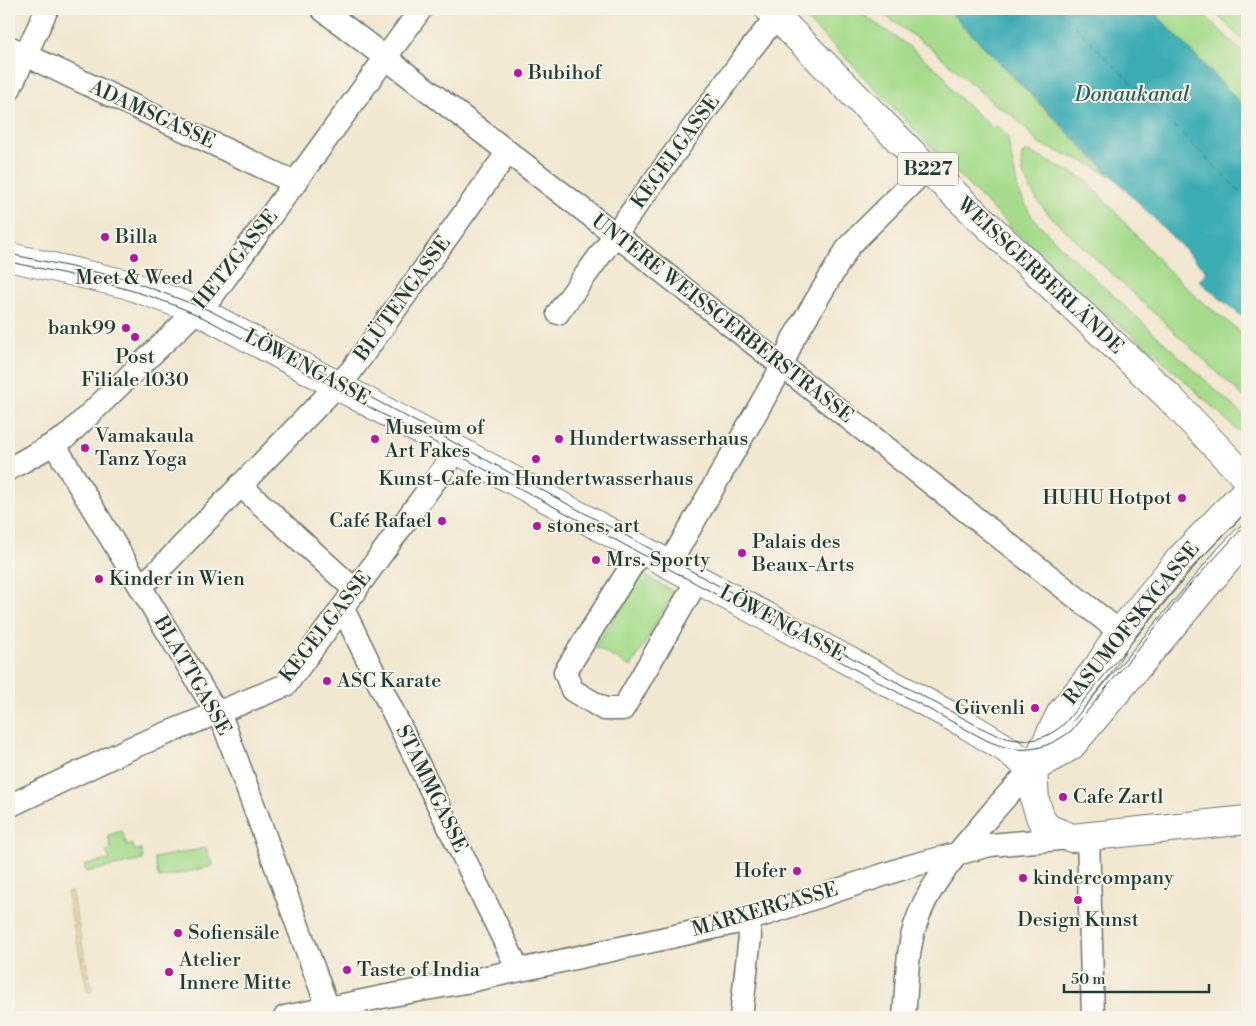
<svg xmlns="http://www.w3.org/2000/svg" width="1256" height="1026" viewBox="0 0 1256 1026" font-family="'Libre Bodoni',serif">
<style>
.green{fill:#a6db8b;stroke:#628c60}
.sand{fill:#eeda9e;stroke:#868c69}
.water{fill:#3aacb4;stroke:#2c7474}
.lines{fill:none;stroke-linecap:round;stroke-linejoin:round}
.ferry{stroke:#275e5a;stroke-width:1;stroke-dasharray:6 5;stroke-linecap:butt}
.street-casing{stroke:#69786b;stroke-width:25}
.secondary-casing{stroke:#69786b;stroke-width:30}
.primary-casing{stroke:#69786b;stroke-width:30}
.street{stroke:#fff;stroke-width:22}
.secondary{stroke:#fff;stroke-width:28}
.primary{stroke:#fff;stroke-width:28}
.tram{stroke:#1f3d34;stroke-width:1}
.poi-dot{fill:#b5179e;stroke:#f7f3e8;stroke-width:2}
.labels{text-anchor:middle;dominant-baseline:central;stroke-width:4;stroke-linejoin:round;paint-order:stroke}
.shield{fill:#f7f3e8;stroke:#60746a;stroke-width:1}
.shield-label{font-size:19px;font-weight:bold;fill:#1f3d34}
.poi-label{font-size:20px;fill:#1f3d34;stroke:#f7f3e8;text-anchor:start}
.street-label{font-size:20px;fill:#1f3d34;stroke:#f7f3e8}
.water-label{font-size:21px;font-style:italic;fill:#275e5a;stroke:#f7f3e8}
</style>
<rect width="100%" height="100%" fill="#f7f3e8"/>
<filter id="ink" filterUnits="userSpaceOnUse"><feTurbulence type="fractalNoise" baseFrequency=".02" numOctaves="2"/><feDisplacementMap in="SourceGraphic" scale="10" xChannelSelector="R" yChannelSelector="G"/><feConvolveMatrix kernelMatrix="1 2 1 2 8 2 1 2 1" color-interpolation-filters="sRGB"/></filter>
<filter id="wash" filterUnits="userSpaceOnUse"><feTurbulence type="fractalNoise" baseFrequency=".0096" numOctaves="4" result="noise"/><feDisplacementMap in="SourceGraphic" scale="20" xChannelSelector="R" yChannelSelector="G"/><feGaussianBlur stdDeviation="1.12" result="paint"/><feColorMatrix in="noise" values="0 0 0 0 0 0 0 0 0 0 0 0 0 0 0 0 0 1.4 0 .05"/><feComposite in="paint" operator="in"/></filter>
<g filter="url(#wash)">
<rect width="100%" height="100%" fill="#f2e7d0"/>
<g class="green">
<polygon points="794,9 855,9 907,45 944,75 952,91 992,128 997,126 1007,136 1018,190 1032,217 1065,251 1245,417 1247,439 1148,347 1078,292 968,185 831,43"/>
<polygon points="876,9 947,9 1110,176 1088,163 1039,144 1014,116 994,104 936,52"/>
<polygon points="1151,9 1199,9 1247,57 1247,110"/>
<polygon points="1211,9 1247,9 1247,45"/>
<path d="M 1029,152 L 1085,179 L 1166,268 L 1201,301 L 1247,337 L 1247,400 L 1050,216 C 1038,202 1015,173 1023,153 Z"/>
<polygon points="644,575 674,592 631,667 595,647 640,576"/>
<polygon points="122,831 127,846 133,844 134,850 141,849 143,860 86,872 84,865 110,860 106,851 111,849 108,835"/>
<polygon points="206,848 213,866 159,878 154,858"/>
</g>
<polygon class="sand" points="71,892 92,991 88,992 67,893"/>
<polygon class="water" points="947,9 1151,9 1247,110 1247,321 1199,281 1207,272"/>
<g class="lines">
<polyline class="ferry" points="1058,9 1247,199"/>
</g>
</g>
<g filter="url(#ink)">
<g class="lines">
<g class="street-casing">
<g id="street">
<polyline points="322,9 616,235 1120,632"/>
<polyline points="9,47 296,183"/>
<polyline points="9,90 47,9"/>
<polyline points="558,313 746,55 777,16"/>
<polyline points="54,444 224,725 328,1008"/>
<polyline points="9,469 66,437 213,295 421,9"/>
<polyline points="240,485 356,591"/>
<polyline points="642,549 565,672 572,690 604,709 623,709 698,579"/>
<polyline points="670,563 782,367 793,339 849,246 927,168"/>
<polyline points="140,586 157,572 351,371 508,152"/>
<polyline points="343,609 518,969"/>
<polyline points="9,806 133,747 286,685 458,449"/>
<polyline points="1088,836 1093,1017"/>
<polyline points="285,1017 387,996 465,982 748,920 907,867 990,845 1071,838"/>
<polyline points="741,1017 750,936 748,920"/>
<path d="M 904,1017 C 907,988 906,955 915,926 C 927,887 953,859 979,828 C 996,808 1013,787 1033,769"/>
</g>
</g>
<g class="secondary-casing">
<g id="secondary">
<polyline points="9,257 126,284 197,310 964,723 1005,748 1033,769"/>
<polyline points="1247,490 1181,558 1120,632 1098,667 1061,713 1033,769 1035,801 1041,819 1047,828 1072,838 1247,820"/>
<polyline points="1034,768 1071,746 1228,559 1247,539"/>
</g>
</g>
<g class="primary-casing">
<polyline id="primary" points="769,9 927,168 1168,396 1247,479"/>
</g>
<use href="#street" class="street"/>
<use href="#secondary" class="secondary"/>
<use href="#primary" class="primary"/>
<g class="tram">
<path d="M 9,254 L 124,278 L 211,311 L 976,725 C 1007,742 1036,749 1064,724 L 1204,555 L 1247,511"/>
<path d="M 9,262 C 77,276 145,289 208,320 L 986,740 C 1018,755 1043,752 1071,731 L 1190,585 L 1247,523"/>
</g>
</g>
</g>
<g class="poi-dot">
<circle cx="518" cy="73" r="5"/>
<circle cx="105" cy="237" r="5"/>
<circle cx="134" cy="258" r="5"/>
<circle cx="126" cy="328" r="5"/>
<circle cx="135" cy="337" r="5"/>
<circle cx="375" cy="439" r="5"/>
<circle cx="559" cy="439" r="5"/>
<circle cx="85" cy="448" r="5"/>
<circle cx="536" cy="459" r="5"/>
<circle cx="1182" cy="498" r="5"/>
<circle cx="442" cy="521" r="5"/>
<circle cx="537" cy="526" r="5"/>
<circle cx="742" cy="553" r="5"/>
<circle cx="596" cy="560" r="5"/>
<circle cx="99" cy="579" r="5"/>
<circle cx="327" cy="681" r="5"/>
<circle cx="1035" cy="708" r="5"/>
<circle cx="1063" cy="797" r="5"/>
<circle cx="797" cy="871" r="5"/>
<circle cx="1023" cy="878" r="5"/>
<circle cx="1078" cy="900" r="5"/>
<circle cx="178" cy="933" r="5"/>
<circle cx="347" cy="970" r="5"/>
<circle cx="169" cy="972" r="5"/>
</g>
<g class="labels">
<rect class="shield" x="898" y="152.5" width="60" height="33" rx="4"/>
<g class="shield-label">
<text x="928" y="169">B227</text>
</g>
<g class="poi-label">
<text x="528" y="73">Bubihof</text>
<text x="115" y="237">Billa</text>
<text x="134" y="278" text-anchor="middle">Meet &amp; Weed</text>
<text x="116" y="328" text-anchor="end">bank99</text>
<text x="135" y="357" text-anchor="middle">Post<tspan x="135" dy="23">Filiale 1030</tspan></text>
<text x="385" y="428">Museum of<tspan x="385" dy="23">Art Fakes</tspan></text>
<text x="95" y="436">Vamakaula<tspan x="95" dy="23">Tanz Yoga</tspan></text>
<text x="569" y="439">Hundertwasserhaus</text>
<text x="536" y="479" text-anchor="middle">Kunst-Cafe im Hundertwasserhaus</text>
<text x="1172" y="498" text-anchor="end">HUHU Hotpot</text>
<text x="432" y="521" text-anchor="end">Café Rafael</text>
<text x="547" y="526">stones, art</text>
<text x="752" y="542">Palais des<tspan x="752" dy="23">Beaux-Arts</tspan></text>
<text x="606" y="560">Mrs. Sporty</text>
<text x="109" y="579">Kinder in Wien</text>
<text x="337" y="681">ASC Karate</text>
<text x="1025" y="708" text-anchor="end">Güvenli</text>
<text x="1073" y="797">Cafe Zartl</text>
<text x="787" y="871" text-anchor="end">Hofer</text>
<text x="1033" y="878">kindercompany</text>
<text x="1078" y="920" text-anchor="middle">Design Kunst</text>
<text x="188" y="933">Sofiensäle</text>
<text x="179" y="960">Atelier<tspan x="179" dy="23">Innere Mitte</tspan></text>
<text x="357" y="970">Taste of India</text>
</g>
<g class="street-label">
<text transform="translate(152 115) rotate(25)">ADAMSGASSE</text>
<text transform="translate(676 152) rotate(-54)">KEGELGASSE</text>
<text transform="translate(236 260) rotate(-51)">HETZGASSE</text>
<text transform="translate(1040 276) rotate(43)">WEISSGERBERLÄNDE</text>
<text transform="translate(403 299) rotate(-54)">BLÜTENGASSE</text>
<text transform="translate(722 319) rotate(38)">UNTERE WEISSGERBERSTRASSE</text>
<text transform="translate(307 368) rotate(28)">LÖWENGASSE</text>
<text transform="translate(782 624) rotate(28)">LÖWENGASSE</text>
<text transform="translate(1132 624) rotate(-51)">RASUMOFSKYGASSE</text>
<text transform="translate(326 627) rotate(-52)">KEGELGASSE</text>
<text transform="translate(192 676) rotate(60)">BLATTGASSE</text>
<text transform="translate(431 789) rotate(64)">STAMMGASSE</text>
<text transform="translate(765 910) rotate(-16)">MARXERGASSE</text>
</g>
<g class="water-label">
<text x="1132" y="95">Donaukanal</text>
</g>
</g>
<rect width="1256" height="1026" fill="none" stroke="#f7f3e8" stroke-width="30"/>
<path d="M1064 984v8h145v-8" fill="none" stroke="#1f3d34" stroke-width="2.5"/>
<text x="1071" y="984" font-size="15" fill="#1f3d34" stroke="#f7f3e8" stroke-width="4" paint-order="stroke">50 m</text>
</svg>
